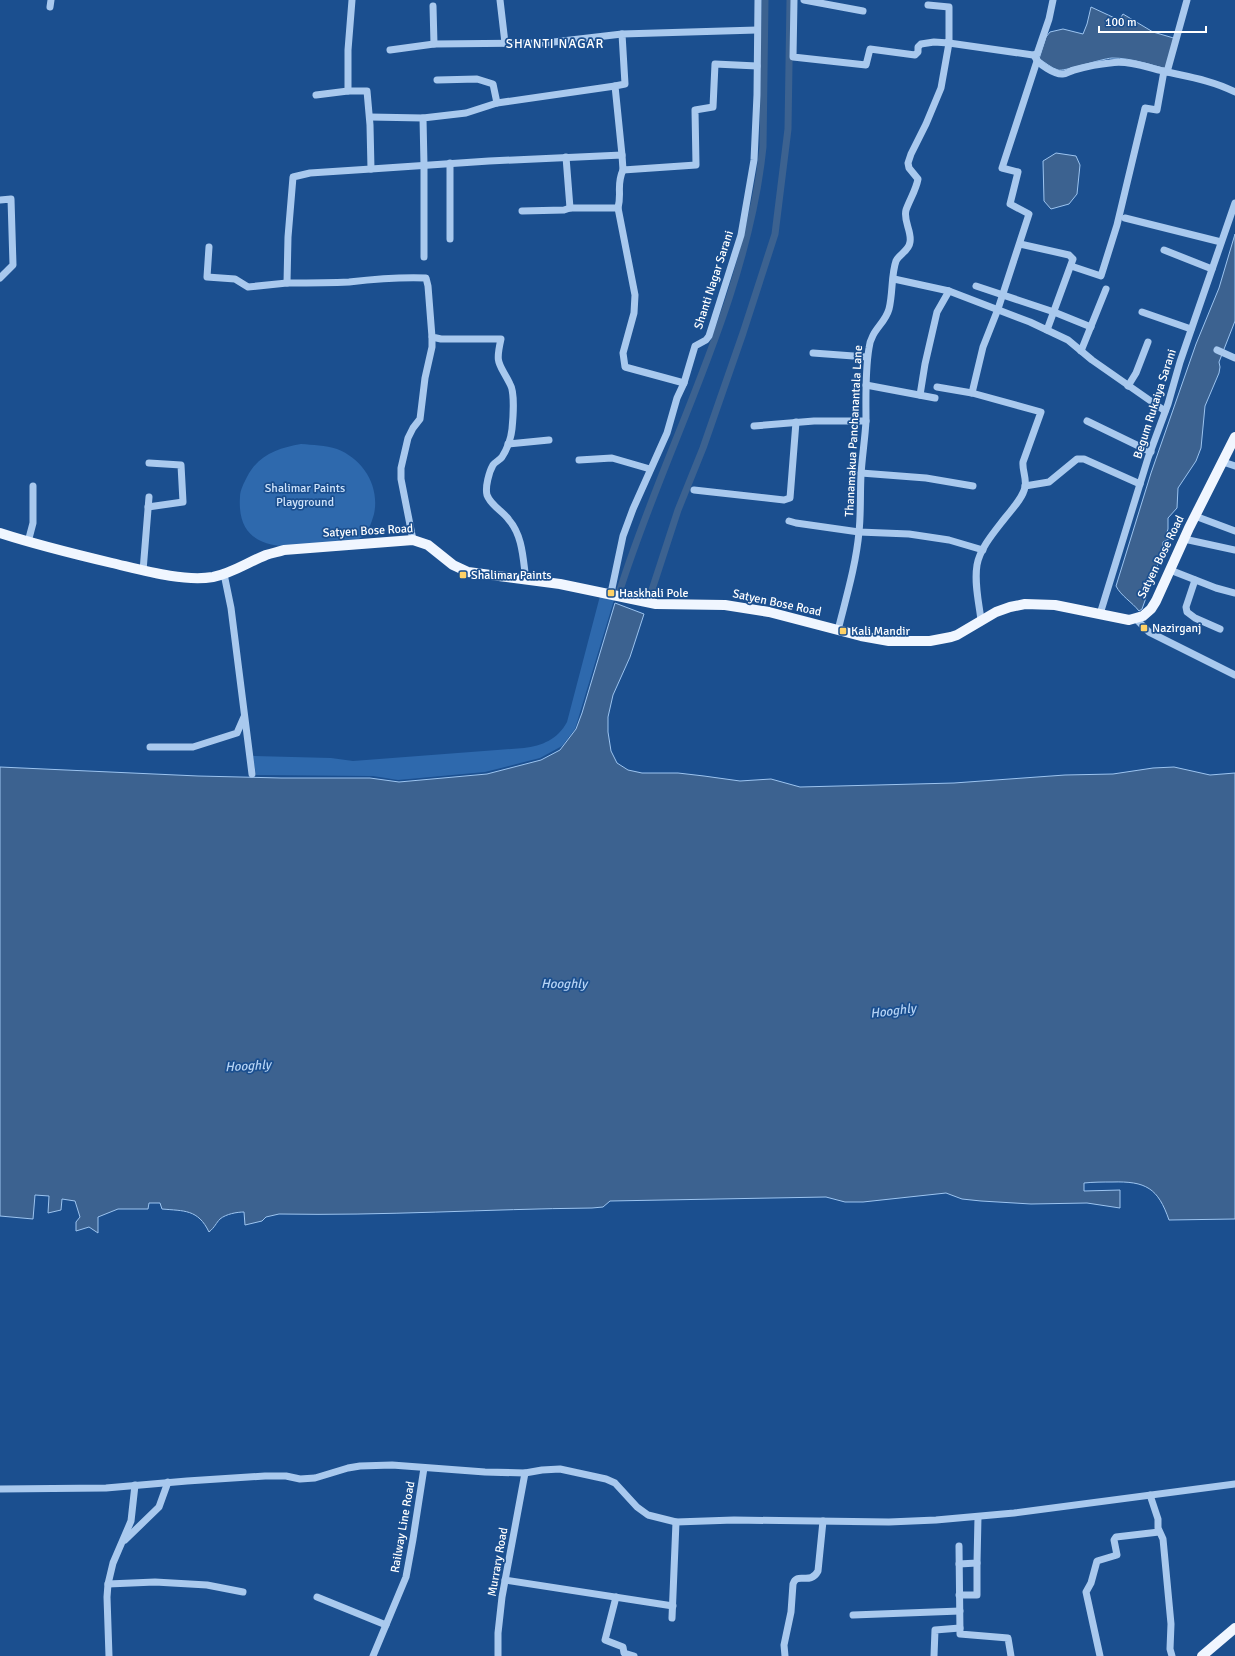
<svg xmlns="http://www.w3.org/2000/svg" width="1235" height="1656" viewBox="0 0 1235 1656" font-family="Signika,sans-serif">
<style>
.green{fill:#2e69ad}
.water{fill:#3c6290;stroke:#9cc4f0}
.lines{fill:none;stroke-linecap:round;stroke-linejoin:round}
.canal{stroke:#3c6290;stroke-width:7}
.minor{stroke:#a9c9ee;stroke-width:7}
.major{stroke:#f0f6ff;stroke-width:10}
.poi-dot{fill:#ffd166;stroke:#1b4f8f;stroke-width:1.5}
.labels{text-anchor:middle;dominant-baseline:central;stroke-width:3.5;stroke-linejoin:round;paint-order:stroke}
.street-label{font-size:12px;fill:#fff;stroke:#1b4f8f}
.park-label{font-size:12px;fill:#cfe3fa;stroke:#1b4f8f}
.poi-label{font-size:12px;fill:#fff;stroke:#1b4f8f;text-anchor:start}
.neighbourhood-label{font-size:13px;letter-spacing:1px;fill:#fff;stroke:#1b4f8f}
.water-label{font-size:13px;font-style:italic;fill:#b5d3f5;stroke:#1b4f8f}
</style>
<rect width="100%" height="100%" fill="#1b4f8f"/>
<g class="green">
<path d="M 301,444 C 313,445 325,445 337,449 C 363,459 380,486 374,514 C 371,524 368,534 359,539 C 353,543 334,543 326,544 C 288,548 236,554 240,497 C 240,490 244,483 247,477 C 258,455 278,448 301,444 Z"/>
<path d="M 600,596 L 614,600 L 575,729 L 562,746 L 540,758 L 485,772 L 398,780 L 373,776 L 256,775 L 253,756 L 331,758 L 353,761 L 524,748 C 542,746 558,739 567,722 Z"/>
</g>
<g class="water">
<path d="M 1091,7 L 1119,20 L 1123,14 L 1153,32 L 1177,39 L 1170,70 C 1151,65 1132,58 1112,58 C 1100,59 1063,72 1058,70 C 1051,68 1045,62 1039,59 L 1046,37 L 1050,32 L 1063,29 L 1083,34 L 1087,24 Z"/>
<polygon points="1056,153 1076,156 1080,165 1077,194 1069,204 1051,209 1044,201 1043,161"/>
<path d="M 1235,234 L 1235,321 L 1219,362 L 1220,367 L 1219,373 L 1205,406 L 1201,448 L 1196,461 L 1178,488 L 1177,508 L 1168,518 L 1168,529 L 1166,535 L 1169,539 L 1163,542 L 1163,550 L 1142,609 L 1139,611 C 1132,602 1121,596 1116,586 L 1151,473 L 1196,344 L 1219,288 Z"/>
<path d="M 615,603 L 644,614 L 630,657 L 613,695 L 608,717 L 608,732 L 611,751 L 617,763 L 628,770 L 642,773 L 678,773 L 704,776 L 740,781 L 771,779 L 800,787 L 954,783 L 1065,775 L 1113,774 L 1153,768 L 1174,767 L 1210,775 L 1235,773 L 1235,1219 L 1169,1220 C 1158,1188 1146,1181 1112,1182 C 1103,1182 1093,1182 1084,1183 L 1084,1191 L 1120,1190 L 1120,1208 L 1087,1203 L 1031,1204 L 981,1201 L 962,1199 L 946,1193 L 863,1202 L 845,1202 L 826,1197 L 610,1201 L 603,1207 L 592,1208 C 487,1209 383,1216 279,1214 L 266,1217 L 262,1221 L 245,1225 L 244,1212 C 237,1212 226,1214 220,1219 C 216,1223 215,1227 209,1232 C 198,1209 184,1211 162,1209 L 160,1203 L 149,1203 L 148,1209 L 118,1209 L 98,1217 L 98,1233 L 89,1227 L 76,1231 L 76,1222 L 80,1217 L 75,1201 L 62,1199 L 61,1210 L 48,1213 L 49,1196 L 35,1195 L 33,1219 L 0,1216 L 0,767 L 198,776 L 281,778 L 370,778 L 399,782 L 487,774 L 541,760 L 560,750 L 576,729 L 582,713 Z"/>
</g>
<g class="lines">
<g class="canal">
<path d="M 634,596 L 620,590 C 666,444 747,302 763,147 L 765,0"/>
<polyline points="645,601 648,602 678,510 703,448 743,333 775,234 788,129 790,0"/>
</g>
<g class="minor">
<path d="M 352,0 L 348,50 L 348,91 L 367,91 L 370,125 L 371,169 L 310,173 L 293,177 L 288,237 L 287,283 C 307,283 328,283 349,282 C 375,279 400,277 426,278 L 428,286 L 432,337 L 441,339 L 501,339 C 495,365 499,362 510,384 C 515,392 513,419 512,429 C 511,438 507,449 502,457 C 500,460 495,462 493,465 C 489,472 485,487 487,495 C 491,506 503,511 509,520 C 523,536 523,560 526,580"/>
<polyline points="500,0 505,43"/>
<polyline points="794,0 793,57 866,65 870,49 915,55 918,52 918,47 921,44 934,42 949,43 949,7 928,5"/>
<polyline points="804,0 863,11"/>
<polyline points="433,6 434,44"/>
<polyline points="50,7 51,0"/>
<polyline points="390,50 434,44 545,43 622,34"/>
<path d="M 1035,57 C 1038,64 1055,75 1063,74 C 1066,74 1070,71 1074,70 C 1085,67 1098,64 1110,63 C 1129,60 1149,68 1167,72 C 1190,77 1214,81 1235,92"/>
<polyline points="1167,72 1187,0"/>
<polyline points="437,80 477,79 493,84 497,103"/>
<polyline points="316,95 348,91"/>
<polyline points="370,117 423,118"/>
<polyline points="622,155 615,86 625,84 622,34 757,30"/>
<polyline points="566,157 570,208"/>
<polyline points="450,163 450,239"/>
<polyline points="371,169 489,161 622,155 623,170 696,165 695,110 713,107 715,64 757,66"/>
<path d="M 623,170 C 616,185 622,193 618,208 L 635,295 L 634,313 L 623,353 L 625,367 L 684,383"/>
<polyline points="0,200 11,199 13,265 0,278"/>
<polyline points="522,211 564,210 570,208 618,208"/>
<polyline points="1125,218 1221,242"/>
<polyline points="1020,244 1069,255 1073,259 1047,330"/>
<polyline points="209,247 207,277 235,279 248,287 287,283"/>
<polyline points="1164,250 1212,269"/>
<polyline points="424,257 424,165 423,118 466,113 497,103 615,86"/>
<polyline points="1071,266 1101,276 1117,225 1145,108 1157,110 1164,71"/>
<polyline points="894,279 949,291 1030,322 1068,340 1092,360 1165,411"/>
<polyline points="976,286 1054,312 1091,327"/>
<polyline points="1142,312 1191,329"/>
<polyline points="1217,350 1235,358"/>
<polyline points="1081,351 1106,289"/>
<polyline points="813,353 867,357"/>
<polyline points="866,385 935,398"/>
<polyline points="1128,386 1136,373 1148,342"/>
<path d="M 937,387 L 972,393 L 1041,412 L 1023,462 C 1022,470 1027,479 1025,487 C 1023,498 1012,509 1005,518 C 995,531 980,548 977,565 C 974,583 979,603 981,620"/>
<polyline points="972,393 983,347 998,309 1029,214 1010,204 1018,172 1002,168 1037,61"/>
<polyline points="920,395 925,364 937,312 949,291"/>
<polyline points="1087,421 1151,452"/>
<polyline points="754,426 814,421 866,421"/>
<polyline points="508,444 549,440"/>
<polyline points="579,460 612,458 650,469"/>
<polyline points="1223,462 1235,466"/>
<polyline points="861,473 926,478 973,486"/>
<polyline points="1025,486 1049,482 1077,459 1084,459 1140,484"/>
<polyline points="694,490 784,500 790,498 796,422"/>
<polyline points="148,507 183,502 181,465 149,463"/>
<polyline points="1195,516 1235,531"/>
<polyline points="789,521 796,523 859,532 909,534 949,540 983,550"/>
<polyline points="1184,539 1235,550"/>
<polyline points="413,540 401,479 401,468 408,438 413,428 420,419 425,378 432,347 432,337"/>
<polyline points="28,542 33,523 33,486"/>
<polyline points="1170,570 1216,588 1235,593"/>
<polyline points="143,571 149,497"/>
<polyline points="224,574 231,608 252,774"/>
<polyline points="1195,580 1186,607 1187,612 1195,618 1220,629"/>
<polyline points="611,593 623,536 633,509 667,433 677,398 684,383 695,346 706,340 709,336 741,235 754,160 757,95 758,0"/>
<polyline points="1100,614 1148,458 1168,404 1180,362 1235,203"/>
<polyline points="1136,619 1149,632 1235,675"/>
<path d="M 838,630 C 846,598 856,565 859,532 C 861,513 860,494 861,475 C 862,457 865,439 866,421 C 866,397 865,372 869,348 C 871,330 885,324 889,309 C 893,294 891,275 896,261 C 899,254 909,251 910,242 C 912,231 903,221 906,210 C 910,199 916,190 918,179 L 909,168 L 908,163 L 911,154 L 926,124 L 941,88 L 949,43 L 1033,55 L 1037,54 L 1049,19 L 1053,0"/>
<polyline points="150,747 193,747 237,733 244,717"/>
<polyline points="0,1489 106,1488 187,1481 265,1476 286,1476 300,1479 315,1478 348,1468 360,1466 392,1465 485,1472 525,1473 542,1470 560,1469 606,1479 615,1483 637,1507 648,1515 676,1522 734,1520 889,1522 936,1520 1014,1513 1235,1484"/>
<polyline points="1150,1495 1158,1519 1158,1528 1163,1539 1171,1624 1170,1649 1172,1656"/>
<polyline points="125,1540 159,1507 168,1482"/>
<polyline points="959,1546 960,1634 1008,1638 1011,1656"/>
<polyline points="959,1564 977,1563 978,1517"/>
<polyline points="505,1580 673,1606"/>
<polyline points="108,1584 155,1582 207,1585 243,1592"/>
<polyline points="959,1595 977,1595 977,1563"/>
<polyline points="317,1597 386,1625"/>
<polyline points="616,1597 605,1640 623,1647 624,1653 634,1656"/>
<polyline points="853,1615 960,1611"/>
<polyline points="672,1618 676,1522"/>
<polyline points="109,1656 107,1597 108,1584 113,1563 131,1521 135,1485"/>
<polyline points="373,1656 406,1577 413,1539 424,1468"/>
<polyline points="498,1656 498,1633 502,1597 525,1473"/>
<path d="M 785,1656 L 784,1645 L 791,1612 L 793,1584 C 797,1571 810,1586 818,1571 L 823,1521"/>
<polyline points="934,1656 935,1630 960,1628"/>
<polyline points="1100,1656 1086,1592 1091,1583 1097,1561 1117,1555 1114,1540 1116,1537 1159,1532"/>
</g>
<g class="major">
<path d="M 0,533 C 37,545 74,554 112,563 C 142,570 183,582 213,577 C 233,573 248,562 266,555 C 272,553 278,552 284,550 L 413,540 L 428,545 L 453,565 L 468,572 L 560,584 L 656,604 L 725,605 L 769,612 L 861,636 L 889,641 L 930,641 L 951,637 L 957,635 L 996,612 L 1010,607 L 1025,604 L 1055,605 L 1129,620 L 1143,616 L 1151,609 L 1156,601 L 1189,528 L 1235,437"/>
<polyline points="1202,1656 1235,1628"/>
</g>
</g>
<g class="poi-dot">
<rect x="459" y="571" width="8" height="8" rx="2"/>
<rect x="607" y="589" width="8" height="8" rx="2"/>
<rect x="1140" y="624" width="8" height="8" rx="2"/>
<rect x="839" y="627" width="8" height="8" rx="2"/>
</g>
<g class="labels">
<g class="street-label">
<text transform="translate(714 280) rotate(-72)">Shanti Nagar Sarani</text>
<text transform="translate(1155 404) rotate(-72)">Begum Rukaiya Sarani</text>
<text transform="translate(854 431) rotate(-87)">Thanamakua Panchanantala Lane</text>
<text transform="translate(368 531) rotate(-3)">Satyen Bose Road</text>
<text transform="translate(1161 557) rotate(-64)">Satyen Bose Road</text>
<text transform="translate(777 603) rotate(12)">Satyen Bose Road</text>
<text transform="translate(403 1527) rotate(-80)">Railway Line Road</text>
<text transform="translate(498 1562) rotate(-80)">Murrary Road</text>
</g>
<g class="park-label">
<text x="305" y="488">Shalimar Paints<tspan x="305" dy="14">Playground</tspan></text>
</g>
<g class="poi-label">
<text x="471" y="575">Shalimar Paints</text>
<text x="619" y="593">Haskhali Pole</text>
<text x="1152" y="628">Nazirganj</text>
<text x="851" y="631">Kali Mandir</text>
</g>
<g class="neighbourhood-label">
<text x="555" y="44">SHANTI NAGAR</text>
</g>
<g class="water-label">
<text x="564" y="984">Hooghly</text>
<text transform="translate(893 1011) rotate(-7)">Hooghly</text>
<text transform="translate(248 1066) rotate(-3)">Hooghly</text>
</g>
</g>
<path d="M1099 26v6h107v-6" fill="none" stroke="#ffffff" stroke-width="2"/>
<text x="1105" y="26" font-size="12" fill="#ffffff" stroke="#1b4f8f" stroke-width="3" paint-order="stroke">100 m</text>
</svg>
